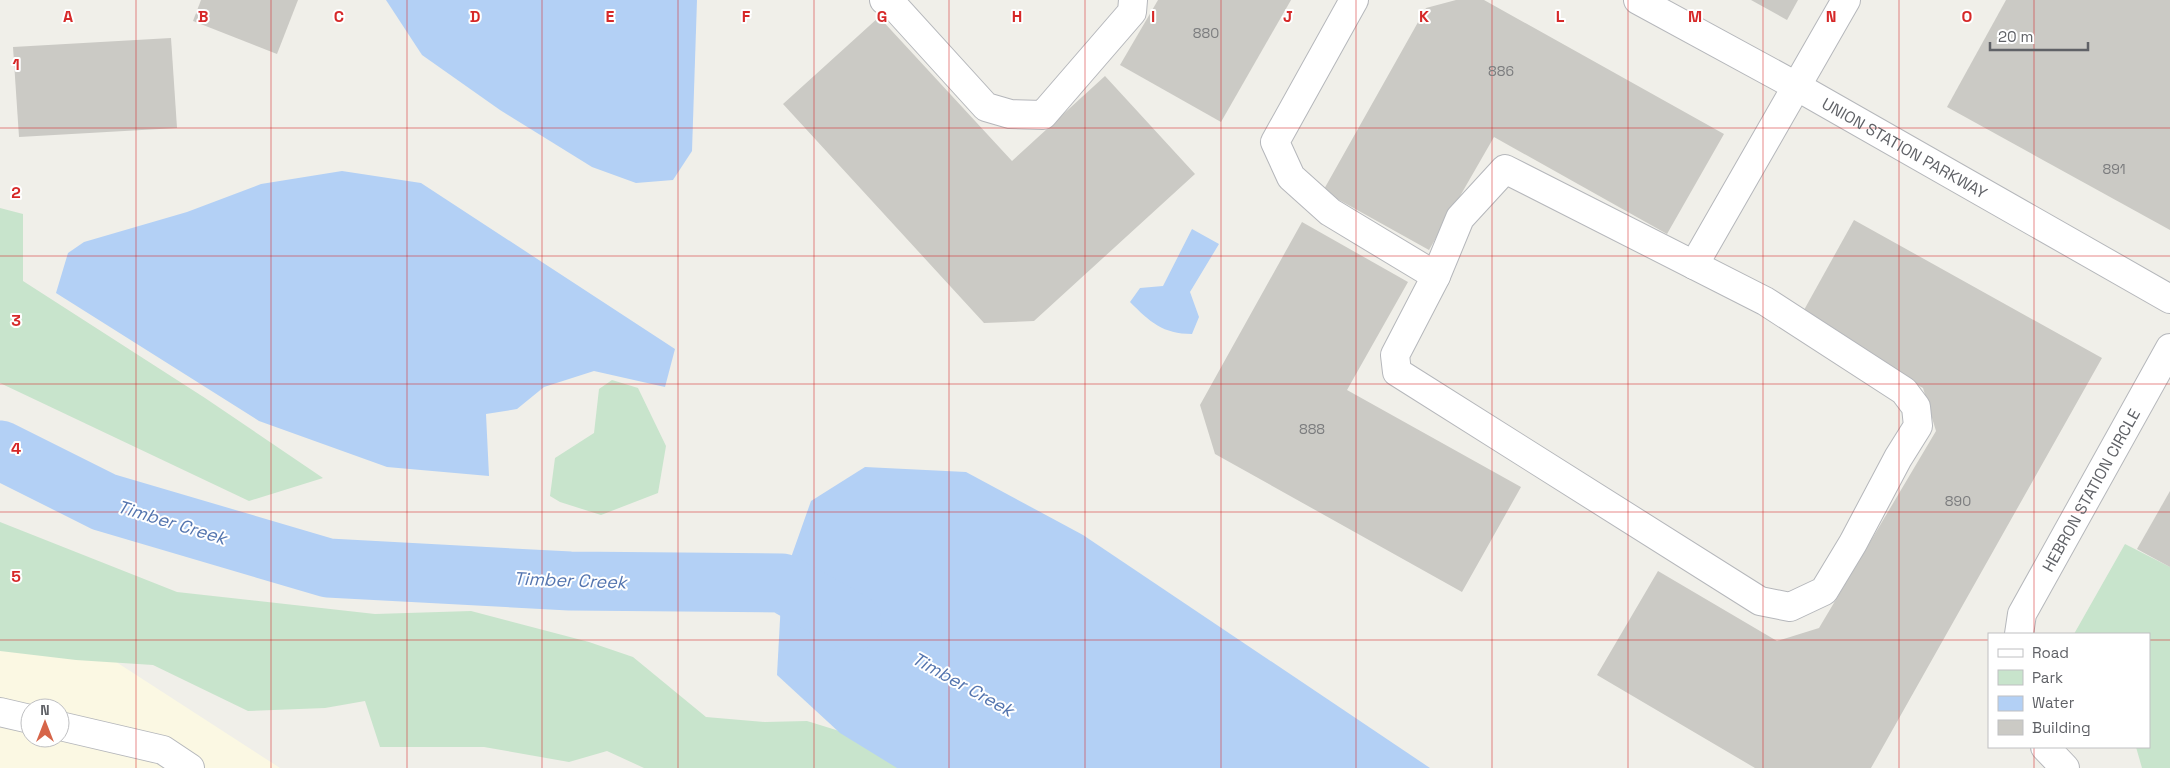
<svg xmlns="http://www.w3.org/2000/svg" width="2170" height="768" viewBox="0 0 2170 768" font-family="'Space Grotesk',sans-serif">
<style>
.commercial{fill:#fbf8e3;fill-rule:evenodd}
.green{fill:#c8e4cc}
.water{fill:#b3d0f5}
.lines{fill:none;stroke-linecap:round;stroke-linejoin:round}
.river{stroke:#b3d0f5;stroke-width:59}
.building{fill:#cbcac5}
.minor-casing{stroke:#b5b7bb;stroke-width:30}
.minor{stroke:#fff;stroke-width:28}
.grid{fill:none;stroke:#d62828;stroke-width:1;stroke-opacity:0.55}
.labels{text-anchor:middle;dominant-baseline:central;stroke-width:4;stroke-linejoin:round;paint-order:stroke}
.number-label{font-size:14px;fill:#7b7c7e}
.street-label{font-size:16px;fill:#606267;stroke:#fff}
.water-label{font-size:18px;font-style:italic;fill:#5475af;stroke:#fff}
.grid-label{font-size:16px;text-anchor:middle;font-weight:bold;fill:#d62828;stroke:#fff;stroke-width:4;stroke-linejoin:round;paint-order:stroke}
</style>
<rect width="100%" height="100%" fill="#f0efe9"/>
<path class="commercial" d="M 0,637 L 110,658 L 280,768 L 0,768 ZM 30,708 L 60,708 L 60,738 L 30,738 Z"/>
<g class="green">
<polygon points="0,208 23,214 23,281 205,398 323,478 249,501 0,383"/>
<polygon points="612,380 638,388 666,446 658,493 601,515 560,502 550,496 555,458 594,433 599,389"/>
<polygon points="0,522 177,592 375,614 471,611 589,642 633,657 706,717 765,722 807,721 904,751 932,768 644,768 607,751 569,762 484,747 380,747 365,701 325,708 248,711 153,665 76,660 0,651"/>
<polygon points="2125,544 2170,567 2170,768 2142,768 2136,747 2149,747 2149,634 2074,634"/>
</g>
<g class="water">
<polygon points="386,0 697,0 692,151 673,180 636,183 592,167 500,110 422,55"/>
<polygon points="342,171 421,183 675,349 665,387 594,371 544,387 517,409 486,414 489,476 387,467 259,421 56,293 68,253 84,242 187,212 261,184"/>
<path d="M 1192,229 L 1219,244 L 1190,292 L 1199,317 L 1192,334 C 1163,334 1150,322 1130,302 L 1140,288 L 1163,286 Z"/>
<polygon points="865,467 966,472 1083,535 1430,768 897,768 840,733 777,675 782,583 811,501"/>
</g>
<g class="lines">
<polyline class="river" points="0,450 104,502 328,568 570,581 782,583 852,622"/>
</g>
<g class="building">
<polygon points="201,0 298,0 277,54 193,21"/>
<polygon points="1158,0 1291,0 1221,122 1120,65"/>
<polygon points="1456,0 1484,0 1724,134 1667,234 1494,137 1429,250 1323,191 1426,8"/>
<polygon points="1751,0 1798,0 1787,20"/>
<polygon points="2006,0 2170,0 2170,230 1947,107"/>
<polygon points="879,17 1012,161 1105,76 1195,174 1034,321 984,323 783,104"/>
<polygon points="171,38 177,128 19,137 13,47"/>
<polygon points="1854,220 2102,358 1871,768 1755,768 1597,675 1658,571 1777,641 1819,628 1936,431 1923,388 1799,319"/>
<polygon points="1302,222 1408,282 1347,390 1521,487 1462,592 1215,454 1200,405"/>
<polygon points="2170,491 2170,567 2137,549"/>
</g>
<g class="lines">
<g class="minor-casing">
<g id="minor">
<polyline points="884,0 896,8 986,107 1010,114 1043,115 1132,12 1133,0"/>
<polyline points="1354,0 1275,142 1291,177 1330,212 1436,276"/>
<path id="s1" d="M 1638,0 L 1796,86 L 2170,299"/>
<polygon points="1505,169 1765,301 1904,391 1916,407 1918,426 1898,458 1853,543 1824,591 1790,607 1760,601 1397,372 1395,355 1436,276 1460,218"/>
<polyline points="1694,265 1846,0"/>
<path id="s2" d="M 2019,634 L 2022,614 L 2170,348"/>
<polyline points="0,712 30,719"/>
<polyline points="60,726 163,750 190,768"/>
<polyline points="2045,747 2065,768"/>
</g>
</g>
<use href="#minor" class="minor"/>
</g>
<path class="grid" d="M 136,0 L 136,768M 271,0 L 271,768M 407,0 L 407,768M 542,0 L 542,768M 678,0 L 678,768M 814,0 L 814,768M 949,0 L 949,768M 1085,0 L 1085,768M 1221,0 L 1221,768M 1356,0 L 1356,768M 1492,0 L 1492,768M 1628,0 L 1628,768M 1763,0 L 1763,768M 1899,0 L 1899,768M 2034,0 L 2034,634M 0,128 L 2170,128M 0,256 L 2170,256M 0,384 L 2170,384M 0,512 L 2170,512M 0,640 L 1989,640M 2149,640 L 2170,640M 2034,747 L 2034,768"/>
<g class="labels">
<g class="number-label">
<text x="1206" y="33">880</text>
<text x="1501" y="71">886</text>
<text x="2114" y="169">891</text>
<text x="1312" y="429">888</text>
<text x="1958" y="501">890</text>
</g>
<g class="street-label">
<text stroke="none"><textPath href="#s1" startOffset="305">UNION STATION PARKWAY</textPath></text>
<text stroke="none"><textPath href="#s2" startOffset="162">HEBRON STATION CIRCLE</textPath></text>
</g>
<g class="water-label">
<text transform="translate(172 522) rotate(17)">Timber Creek</text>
<text transform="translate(570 580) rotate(2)">Timber Creek</text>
<text transform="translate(963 684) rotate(29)">Timber Creek</text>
</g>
</g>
<g class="grid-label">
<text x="68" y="22">A</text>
<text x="203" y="22">B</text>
<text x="339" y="22">C</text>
<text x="475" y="22">D</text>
<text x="610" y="22">E</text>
<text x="746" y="22">F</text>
<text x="882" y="22">G</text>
<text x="1017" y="22">H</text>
<text x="1153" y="22">I</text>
<text x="1288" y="22">J</text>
<text x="1424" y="22">K</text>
<text x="1560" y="22">L</text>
<text x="1695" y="22">M</text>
<text x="1831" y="22">N</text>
<text x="1967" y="22">O</text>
<text x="16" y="70">1</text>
<text x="16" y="198">2</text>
<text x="16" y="326">3</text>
<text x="16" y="454">4</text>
<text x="16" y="582">5</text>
</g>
<rect x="1988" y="633" width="162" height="115" fill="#ffffff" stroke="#bfc0c2"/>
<rect x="1998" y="649" width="25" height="8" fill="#ffffff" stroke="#bfc0c2"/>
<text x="2032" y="658" font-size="15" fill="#606267">Road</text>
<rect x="1998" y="670" width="25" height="15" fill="#c8e4cc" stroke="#bfc0c2"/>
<text x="2032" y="683" font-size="15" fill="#606267">Park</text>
<rect x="1998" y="696" width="25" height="15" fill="#b3d0f5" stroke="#bfc0c2"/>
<text x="2032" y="708" font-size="15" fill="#606267">Water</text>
<rect x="1998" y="720" width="25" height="15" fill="#cbcac5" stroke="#bfc0c2"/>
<text x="2032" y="733" font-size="15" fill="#606267">Building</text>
<g transform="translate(45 723)"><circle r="24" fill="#ffffff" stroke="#bfc0c2"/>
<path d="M0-4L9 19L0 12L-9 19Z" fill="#d66549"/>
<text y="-8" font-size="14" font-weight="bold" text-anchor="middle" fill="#606267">N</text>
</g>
<path d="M1990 42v8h98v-8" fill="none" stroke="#606267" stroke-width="2.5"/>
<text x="1998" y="42" font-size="15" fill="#606267" stroke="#ffffff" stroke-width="4" paint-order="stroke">20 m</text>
</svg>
